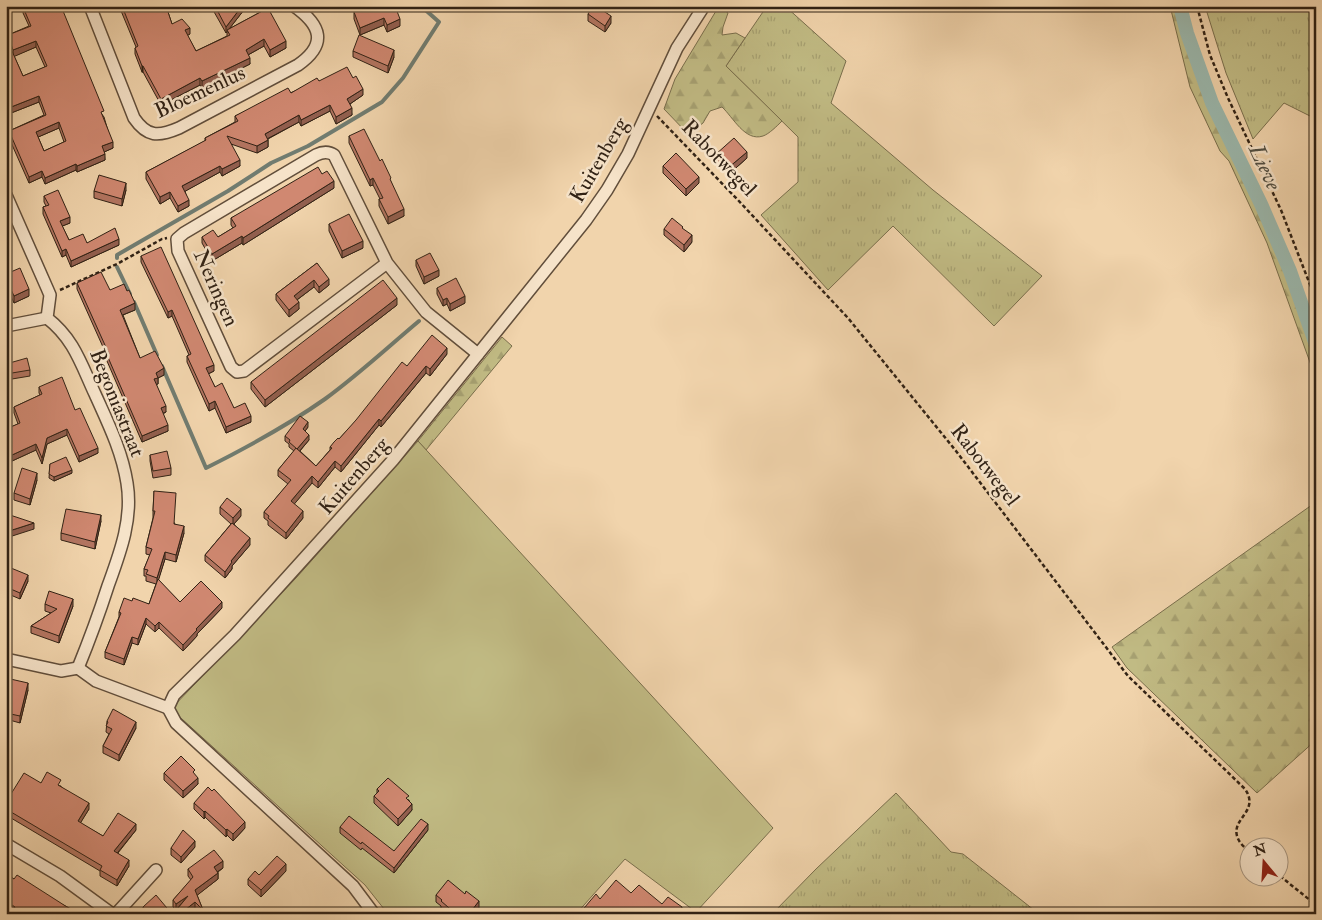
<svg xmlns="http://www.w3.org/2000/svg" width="1322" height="920" viewBox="0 0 1322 920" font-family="'IM FELL Double Pica',serif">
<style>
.grass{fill:url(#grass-tufts);stroke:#796e4c}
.forest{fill:url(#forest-firs);stroke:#796e4c}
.park{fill:#c1bb84;stroke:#796e4c}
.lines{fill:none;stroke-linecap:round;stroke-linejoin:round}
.stream{stroke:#717c70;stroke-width:4}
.canal{stroke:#9bb8ad;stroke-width:14}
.minor-casing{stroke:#614e3b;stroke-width:14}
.path{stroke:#312215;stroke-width:2.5;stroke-dasharray:4 2.5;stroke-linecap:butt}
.minor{stroke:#f6e3c9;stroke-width:11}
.wall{fill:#b37561;stroke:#312215;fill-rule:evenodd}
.shaded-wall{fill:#925f4f;stroke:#312215}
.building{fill:#d08871;stroke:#312215;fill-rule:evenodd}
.labels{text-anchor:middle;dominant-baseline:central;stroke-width:5;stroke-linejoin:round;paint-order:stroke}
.street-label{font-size:21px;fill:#312215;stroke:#f6e3c9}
.water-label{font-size:22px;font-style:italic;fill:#514f43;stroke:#f6e3c9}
</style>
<defs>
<pattern id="grass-tufts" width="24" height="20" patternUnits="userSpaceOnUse" patternTransform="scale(1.25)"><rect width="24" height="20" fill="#c1bb84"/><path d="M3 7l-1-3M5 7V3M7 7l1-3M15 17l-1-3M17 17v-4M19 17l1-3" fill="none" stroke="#a6a071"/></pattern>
<pattern id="forest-firs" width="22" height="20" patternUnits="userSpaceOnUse" patternTransform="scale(1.25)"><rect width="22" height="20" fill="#c1bb84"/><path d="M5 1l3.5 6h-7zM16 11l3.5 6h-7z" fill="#a6a071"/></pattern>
</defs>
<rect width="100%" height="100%" fill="#f1d4ac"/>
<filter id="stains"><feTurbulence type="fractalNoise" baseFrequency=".004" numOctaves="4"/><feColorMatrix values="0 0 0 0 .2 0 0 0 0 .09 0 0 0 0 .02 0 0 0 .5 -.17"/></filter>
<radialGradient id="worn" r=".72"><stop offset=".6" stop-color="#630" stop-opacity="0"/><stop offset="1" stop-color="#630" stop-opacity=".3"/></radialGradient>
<g class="grass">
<polygon points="767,6 785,6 846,61 831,103 933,190 1042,276 994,326 893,226 828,290 761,215 798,182 798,137 726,66"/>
<polygon points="1205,6 1316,6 1316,119 1284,103 1253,139 1226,73"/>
<polygon points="896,793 951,852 963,854 1039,914 772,914 816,869"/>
</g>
<g class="forest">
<path d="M 719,6 L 728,13 L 723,27 L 722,35 L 736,33 L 745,38 L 726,66 L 782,121 C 777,126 769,134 763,136 C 745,142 733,117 722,107 L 710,111 L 703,123 L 688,134 L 664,109 L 675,79 Z"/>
<polygon points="1170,6 1176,6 1182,32 1208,103 1269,230 1298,305 1316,356 1316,379 1267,243 1229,161 1220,151 1190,87"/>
<polygon points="502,337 512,346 426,450 418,441"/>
<polygon points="1316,502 1316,740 1257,793 1127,668 1112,647"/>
</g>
<polygon class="park" points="418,441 773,828 696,912 625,859 576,914 388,914 365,885 171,709 296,578"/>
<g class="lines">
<g class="stream">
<polyline points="117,258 117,255 228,191 271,163 308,146 382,102 403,78 439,22 421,6"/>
<polyline points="117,267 130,294"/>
<polyline points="134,302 157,355"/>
<path d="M 162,366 L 206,468 C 246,448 288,425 325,399 C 358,375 388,347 419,321"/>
</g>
<polyline class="canal" points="1180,6 1187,33 1212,103 1261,204 1290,271 1316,345"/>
<g class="minor-casing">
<g id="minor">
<path d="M 90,6 L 134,118 C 147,137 158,137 179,128 L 298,65 C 328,44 321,25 294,6"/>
<path d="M 6,195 L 47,288 L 50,295 L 47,318 C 74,339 81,364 95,394 C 108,423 122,451 127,483 C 133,519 120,553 108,586 C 99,614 89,641 78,668"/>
<path d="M 387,263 L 244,371 L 237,372 L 231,367 L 178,251 L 177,239 L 184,233 L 316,155 C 322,152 328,151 334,155 L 387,263 L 426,312 L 478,354"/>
<polyline points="6,326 47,318"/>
<polyline points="6,659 61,671 78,668 96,681 168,708"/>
<polyline points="6,844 60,876 112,914"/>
<polyline points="116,914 156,870"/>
<polyline points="374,914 353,886 176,723 168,708 174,695 235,635 393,460 586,220 607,190 628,154 677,48 704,6"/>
</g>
</g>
<g class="path">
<polyline points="1197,6 1210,55 1228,98 1281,210 1316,300"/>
<path d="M 657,116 L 737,199 L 848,318 L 956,451 L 1128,676 L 1245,789 C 1260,811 1232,818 1237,836 C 1239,843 1245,848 1250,852"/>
<polyline points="60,290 117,264 162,239 167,238"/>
<polyline points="1280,876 1316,905"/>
</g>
<use href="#minor" class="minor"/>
</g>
<g class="wall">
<polygon points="119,6 166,6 172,24 190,34 187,35 196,51 227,36 227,31 226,33 213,10 208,6 247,6 229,29 268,8 286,48 270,57 264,46 248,55 250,64 202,88 200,85 161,105 143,72 142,72 135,54 135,48 136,47"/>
<polygon points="343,6 352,6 349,10"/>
<polygon points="369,6 400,26 387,32 384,25 360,35 354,19 354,12"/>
<polygon points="656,6 665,6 663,10"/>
<path d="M 23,7 L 104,117 L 113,148 L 104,152 L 105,160 L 77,172 L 76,170 L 45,184 L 42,177 L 29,183 L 9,138 L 9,131 L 44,115 L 39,102 L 6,115 L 6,53 L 11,51 L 8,41 L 8,35 L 29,26 L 23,13 ZM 36,47 L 45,67 L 23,76 L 14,56 ZM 59,128 L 64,142 L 44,151 L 38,137 Z"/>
<polygon points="588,14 611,23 605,32 588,21"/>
<polygon points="353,51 394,57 388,73 353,57"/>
<polygon points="319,81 363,95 350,104 352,115 336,124 330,111 301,126 299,122 268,139 268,147 257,153 231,144 240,166 222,176 220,172 185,191 189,206 178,212 170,198 160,204 146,179 146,172 205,141 205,138 235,122 235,116"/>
<polygon points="349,136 380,161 391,182 404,216 388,224 379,206 379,199 380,199 373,185 370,186 349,143"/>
<polygon points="715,155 747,158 728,175 715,161"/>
<polygon points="663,166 699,183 686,196 663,173"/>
<polygon points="322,174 334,188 243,245 242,243 212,261 202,243 202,237 218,237 233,228 231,225 231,218"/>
<polygon points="126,190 122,206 94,198 94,191"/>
<polygon points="44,196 70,223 62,226 69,240 87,243 119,245 71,267 66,255 62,257 43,214 43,207 46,206 44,202"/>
<polygon points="329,224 363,248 342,258 329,231"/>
<polygon points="664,229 692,242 684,252 664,235"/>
<polygon points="141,256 214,371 208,374 215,387 234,408 251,422 226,433 215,408 209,411 187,362 187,356 189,355 172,316 168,318 141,262"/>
<polygon points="416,260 439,276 424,284 416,266"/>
<polygon points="317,263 329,285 319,293 314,287 297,300 299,309 289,317 276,300 276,294"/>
<polygon points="6,274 29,296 14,303 6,286"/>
<polygon points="77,283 110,290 135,310 123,315 140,358 164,375 158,378 158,384 156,384 166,412 163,414 168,431 142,442 107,361 107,356 77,289"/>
<polygon points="437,288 465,303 450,311 447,304 443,306 437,294"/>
<polygon points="397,305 265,407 251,389 251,382"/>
<polygon points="447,354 430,376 426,373 381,427 379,425 341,472 335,467 318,488 312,483 294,504 303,518 286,539 268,525 268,521 264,518 264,512 288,484 278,476 278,470 294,451 289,447 289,444 285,441 285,436 308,427 305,431 309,440 300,451 316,466 330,450 330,447 339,439 407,366"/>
<polygon points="6,363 6,364 30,370 30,376 6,380"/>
<polygon points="39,387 75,410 98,453 79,462 67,435 47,444 42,464 36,450 12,461 6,450 6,429 18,424 14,413 14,407 40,395 39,393"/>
<polygon points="150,455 171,468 171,475 153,478 150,461"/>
<polygon points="50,464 72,473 54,481 49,478"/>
<polygon points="37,480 30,505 14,500 14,493"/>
<polygon points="154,491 175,524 184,533 176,562 165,559 158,580 180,602 222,608 197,634 197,636 183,651 159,628 155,632 146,624 138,645 132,643 124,665 105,658 105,652 119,617 119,612 132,601 149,604 156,584 146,581 146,576 144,576 144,569 150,555 146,554 146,547 153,518 153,511"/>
<polygon points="220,507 241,516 234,524 250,545 232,566 232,569 225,578 205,561 205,555 231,524 220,514"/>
<polygon points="101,521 95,549 61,540 61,533"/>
<polygon points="6,572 28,581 20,599 6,593"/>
<polygon points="45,604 73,606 59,643 31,633 31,626 51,613 45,611"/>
<polygon points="6,678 28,690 20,723 6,719"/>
<polygon points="107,721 136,728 119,761 103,753 103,746 109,734 106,732"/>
<polygon points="164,773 195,775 198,784 183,798 164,780"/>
<polygon points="41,783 61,786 61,787 89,809 80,823 103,836 136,830 118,853 129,866 117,886 100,876 100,871 6,815 6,802"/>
<polygon points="377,789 409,800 412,810 398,826 374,803 374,796 377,793"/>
<polygon points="194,803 245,828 233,841 227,835 226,837 205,817 204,819 194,809"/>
<polygon points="340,827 394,851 428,830 394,873 362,848 361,850 340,833"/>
<polygon points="195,847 181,863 171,855 171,848"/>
<polygon points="223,868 218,872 218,879 197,895 203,910 203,914 200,914 195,909 189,914 173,914 176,910 173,907 173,900 191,880 188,876 188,869"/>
<polygon points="286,871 261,897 248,885 248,879 259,875"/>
<polygon points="6,874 14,879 71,909 13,911 6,907"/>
<polygon points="436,895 479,908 474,914 448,914 441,908 441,906 436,902"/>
<polygon points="143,907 172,914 143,914"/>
</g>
<g class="shaded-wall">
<polygon points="242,6 247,6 226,33 226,27"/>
<polygon points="611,16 611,23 605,32 605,26"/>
<polygon points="384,18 384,25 360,35 360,28"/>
<polygon points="400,19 400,26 387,32 387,25"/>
<polygon points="190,28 190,34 185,37 185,30"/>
<polygon points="264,39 264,46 246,56 246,50"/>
<polygon points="36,41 36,47 13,57 13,50"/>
<polygon points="286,41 286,48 270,57 270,50"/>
<polygon points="394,50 394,57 388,73 388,66"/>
<polygon points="250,58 250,64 202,88 202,81"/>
<rect x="142" y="66" width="1" height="6"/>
<polygon points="200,78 200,85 161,105 161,99"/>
<polygon points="363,89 363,95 347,106 347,99"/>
<polygon points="39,96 39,102 6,115 6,109"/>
<polygon points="330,105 330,111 301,126 301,120"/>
<polygon points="352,108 352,115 336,124 336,117"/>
<polygon points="299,115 299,122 265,140 265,134"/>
<polygon points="59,122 59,128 36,138 36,132"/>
<polygon points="268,140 268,147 257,153 257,146"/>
<polygon points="113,142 113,148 102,153 102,146"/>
<polygon points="747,152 747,158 728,175 728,168"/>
<polygon points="105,154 105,160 77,172 77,166"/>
<polygon points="240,160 240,166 222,176 222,169"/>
<polygon points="76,164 76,170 45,184 45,178"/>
<polygon points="220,166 220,172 182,193 182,186"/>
<polygon points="42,171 42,177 29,183 29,177"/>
<polygon points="699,177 699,183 686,196 686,189"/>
<polygon points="373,178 373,185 370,186 370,180"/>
<polygon points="334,181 334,188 243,245 243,238"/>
<polygon points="126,183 126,190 122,206 122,199"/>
<polygon points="170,192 170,198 160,204 160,197"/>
<polygon points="189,200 189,206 178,212 178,206"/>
<polygon points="404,209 404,216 388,224 388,217"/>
<polygon points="70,217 70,223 60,227 60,221"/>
<polygon points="692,235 692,242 684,252 684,245"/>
<polygon points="242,236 242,243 212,261 212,254"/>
<polygon points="119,239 119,245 71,267 71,261"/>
<polygon points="363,241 363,248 342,258 342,251"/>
<polygon points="66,249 66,255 62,257 62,251"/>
<polygon points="439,270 439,276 424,284 424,277"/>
<polygon points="329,279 329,285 319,293 319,287"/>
<polygon points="314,280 314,287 294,302 294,296"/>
<polygon points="29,289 29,296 14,303 14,296"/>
<polygon points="465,296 465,303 450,311 450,304"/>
<polygon points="397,298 397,305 265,407 265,400"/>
<polygon points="447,298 447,304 443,306 443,300"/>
<polygon points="299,302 299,309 289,317 289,310"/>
<polygon points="135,303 135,310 120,316 120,310"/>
<polygon points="172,310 172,316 168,318 168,312"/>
<polygon points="447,348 447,354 430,376 430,369"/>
<polygon points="214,365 214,371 206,375 206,368"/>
<polygon points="426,366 426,373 381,427 381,421"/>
<polygon points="164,368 164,375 158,378 158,384 154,385 154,379 156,373"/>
<polygon points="215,401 215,408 209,411 209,404"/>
<polygon points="11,404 11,410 6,413 6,406"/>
<polygon points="166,406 166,412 161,414 161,408"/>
<polygon points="251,416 251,422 226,433 226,427"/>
<polygon points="379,419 379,425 341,472 341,466"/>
<polygon points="308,422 308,427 303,434 303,429"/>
<polygon points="168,425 168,431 142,442 142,436"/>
<polygon points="67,429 67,435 47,444 42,464 42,458 47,438"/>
<polygon points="309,435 309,440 297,454 297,449"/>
<polygon points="36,444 36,450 12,461 12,455"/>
<polygon points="98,448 98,453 79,462 79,456"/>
<polygon points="335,461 335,467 318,488 318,482"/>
<polygon points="72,470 72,473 54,481 54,477"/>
<polygon points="37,473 37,480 30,505 30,499"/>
<polygon points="312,476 312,483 291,508 291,501"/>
<polygon points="241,509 241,516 233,525 233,518"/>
<polygon points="303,511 303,518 286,539 286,533"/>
<polygon points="101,515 101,521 95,549 95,542"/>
<polygon points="34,523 34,529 6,538 6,532"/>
<polygon points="184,526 184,533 176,562 176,555"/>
<polygon points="250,538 250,545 232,566 232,569 225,578 225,572 231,561"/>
<polygon points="165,552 165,559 157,585 157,578"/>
<polygon points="28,575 28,581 20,599 20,593"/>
<polygon points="73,599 73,606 59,643 59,636"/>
<polygon points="222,602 222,608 197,634 197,636 183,651 183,645 196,629"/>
<polygon points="146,618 146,624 138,645 138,639"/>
<polygon points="159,622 159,628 155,632 155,626"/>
<polygon points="132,637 132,643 124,665 124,659"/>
<polygon points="28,683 28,690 20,723 20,716"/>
<polygon points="136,722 136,728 119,761 119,755"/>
<polygon points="198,778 198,784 183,798 183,791"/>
<polygon points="89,803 89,809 78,827 78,821"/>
<polygon points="412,804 412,810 398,826 398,819"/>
<polygon points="205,811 205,817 204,819 204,812"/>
<polygon points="245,822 245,828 233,841 233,834"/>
<polygon points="136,824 136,830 114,857 114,851"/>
<polygon points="428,824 428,830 394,873 394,868"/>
<polygon points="227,829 227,835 226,837 226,830"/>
<polygon points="195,841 195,847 181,863 181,857"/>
<polygon points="129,860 129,866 117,886 117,880"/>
<polygon points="223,861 223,868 214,874 214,867"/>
<polygon points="286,864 286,871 261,897 261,890"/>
<polygon points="218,873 218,879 195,897 195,890"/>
<polygon points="188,896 176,910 176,904"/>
<polygon points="479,901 479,908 474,914 469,914"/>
<polygon points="195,902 195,909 189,914 180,914"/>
<polygon points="682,907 682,914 677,914 677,913"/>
</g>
<g class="building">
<path d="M 26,6 L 61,6 L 104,111 L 101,112 L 113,142 L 102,146 L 105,154 L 77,166 L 76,164 L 45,178 L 42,171 L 29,177 L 9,131 L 46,115 L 39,96 L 6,109 L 6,53 L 12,51 L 23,76 L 47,66 L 36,41 L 13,50 L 8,35 L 31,26 L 23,7 ZM 59,122 L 66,141 L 44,151 L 36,132 Z"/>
<polygon points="122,6 166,6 172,24 182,19 190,28 185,30 196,51 230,35 227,30 268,8 286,41 270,50 264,39 246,50 250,58 202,81 200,78 161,99 143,66 142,66 135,48 138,46"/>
<polygon points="215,6 242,6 226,27"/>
<polygon points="369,6 395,6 400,19 387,25 384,18 360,28 354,12"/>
<polygon points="593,6 596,6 611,16 605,26 588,14"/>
<polygon points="359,35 394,50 388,66 353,51"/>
<polygon points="347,67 353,78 356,76 363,89 347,99 352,108 336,117 330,105 301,120 299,115 265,134 268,140 257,146 227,136 240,160 222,169 220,166 182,186 189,200 178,206 170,192 160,197 146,172 206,140 205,138 238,121 235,116 288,88 291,93 317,78 319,81"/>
<polygon points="364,129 380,161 382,159 391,178 390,179 404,209 388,217 379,199 383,198 373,178 370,180 349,136"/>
<polygon points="734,138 747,152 728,168 715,155"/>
<polygon points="676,153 699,177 686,189 663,166"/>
<polygon points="318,167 322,174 327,171 334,181 243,238 242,236 212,254 202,237 213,230 218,237 236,226 231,218"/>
<polygon points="99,175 126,183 122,199 94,191"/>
<polygon points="58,190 70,217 60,221 69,240 83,234 87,243 115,228 119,239 71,261 66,249 62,251 43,207 49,205 44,196"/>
<polygon points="349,214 363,241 342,251 329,224"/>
<polygon points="672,218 683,227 682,228 692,235 684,245 664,229"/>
<polygon points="161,247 214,365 206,368 215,387 222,383 234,408 245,403 251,416 226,427 215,401 209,404 187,356 191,354 172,310 168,312 141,256"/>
<polygon points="430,253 439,270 424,277 416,260"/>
<polygon points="317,263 329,279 319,287 314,280 294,296 299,302 289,310 276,294"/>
<polygon points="20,268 29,289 14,296 6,279 6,274"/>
<polygon points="101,272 110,290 124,284 127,291 129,290 135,303 120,310 140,358 155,351 164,368 156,373 158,378 154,379 166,406 161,408 168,425 142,436 107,355 109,354 77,283"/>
<polygon points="456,278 465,296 450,304 447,298 443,300 437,288"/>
<polygon points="383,280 397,298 265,400 251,382"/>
<polygon points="432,335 447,348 430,369 426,366 381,421 379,419 341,466 335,461 318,482 312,476 291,501 303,511 286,533 268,518 269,516 264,512 291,480 278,470 296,448 316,466 332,448 330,447 334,442 338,438 339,439 356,420 402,362 407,366"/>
<polygon points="27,358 30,370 6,374 6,363 6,364"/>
<polygon points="62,377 75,410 80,408 98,448 79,456 67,429 47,438 42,458 36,444 12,455 6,444 6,429 20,423 14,407 42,394 39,387"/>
<polygon points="6,394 11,404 6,406"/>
<polygon points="300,416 308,422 303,429 309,435 297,449 289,442 290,440 285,436"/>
<polygon points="167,451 171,468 153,471 150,455"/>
<polygon points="66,457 72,470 54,477 49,474 50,464"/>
<polygon points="22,468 37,473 30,499 14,493"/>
<polygon points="154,491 176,493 174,524 184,526 176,555 165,552 157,578 146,574 148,570 144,569 152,549 146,547 155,511 153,511"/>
<polygon points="227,498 241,509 233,518 220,507"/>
<polygon points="66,509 101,515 95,542 61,533"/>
<polygon points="7,514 34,523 6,532 6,518"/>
<polygon points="232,523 250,538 231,561 232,562 225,572 205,555"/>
<polygon points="11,568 28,575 20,593 6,587 6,572 9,573"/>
<polygon points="158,579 180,602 201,581 222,602 196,629 197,630 183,645 159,622 155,626 146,618 138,639 132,637 124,659 105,652 121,613 119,612 124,598 132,601 133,598 149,604"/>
<polygon points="49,591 73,599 59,636 31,626 57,609 45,604"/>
<polygon points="6,678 28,683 20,716 6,713"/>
<polygon points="113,709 136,722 119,755 103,746 112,729 106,726 108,722 107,721"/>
<polygon points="181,756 195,770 193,772 198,778 183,791 164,773"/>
<polygon points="47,772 61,780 58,785 89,803 78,821 103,836 118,813 136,824 114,851 129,860 117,880 100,870 102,866 6,809 6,802 24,773 41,783"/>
<polygon points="388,778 409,796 406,798 412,804 398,819 374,796 379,791 377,789"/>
<polygon points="208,787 212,791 214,789 245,822 233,834 227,829 226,830 205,811 204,812 194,803"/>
<polygon points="349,816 394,851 421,819 428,824 394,868 362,842 361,844 340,827"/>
<polygon points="183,830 195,841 181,857 171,848"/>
<polygon points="214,850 223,861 214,867 218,873 195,890 203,910 195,902 180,914 173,914 188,896 176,904 173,900 193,877 188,869"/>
<polygon points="277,856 286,864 261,890 248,879 255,871 259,875"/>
<polygon points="6,874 14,879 17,875 78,914 11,914 15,907 6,901"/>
<polygon points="448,880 465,894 466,891 479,901 469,914 456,914 441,901 442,900 436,895"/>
<polygon points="616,880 631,893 639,885 662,904 668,897 682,907 677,913 679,914 579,914 596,894 600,899"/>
<polygon points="156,895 172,914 148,914 143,907"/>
</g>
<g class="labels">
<g class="street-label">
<text transform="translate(200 92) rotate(-25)">Bloemenlus</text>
<text transform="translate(719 158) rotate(46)">Rabotwegel</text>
<text transform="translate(599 160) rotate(-60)">Kuitenberg</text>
<text transform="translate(216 288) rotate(66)">Neringen</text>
<text transform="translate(117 403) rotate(68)">Begoniastraat</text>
<text transform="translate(985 465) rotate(52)">Rabotwegel</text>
<text transform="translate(354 476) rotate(-49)">Kuitenberg</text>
</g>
<g class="water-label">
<text transform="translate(1265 167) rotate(65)">Lieve</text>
</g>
</g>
<rect width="1322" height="920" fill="none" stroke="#f1d4ac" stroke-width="25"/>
<rect x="8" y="8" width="1307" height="905" fill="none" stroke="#312215" stroke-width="2.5"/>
<rect x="12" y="12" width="1297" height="895" fill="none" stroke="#312215"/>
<g transform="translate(1264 862) rotate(342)"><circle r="24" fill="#f6e3c9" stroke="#a79681"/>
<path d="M0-4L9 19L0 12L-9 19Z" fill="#8f2418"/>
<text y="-8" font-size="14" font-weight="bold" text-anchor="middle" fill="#312215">N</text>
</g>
<rect width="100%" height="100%" filter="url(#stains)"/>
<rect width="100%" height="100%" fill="url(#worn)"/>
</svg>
